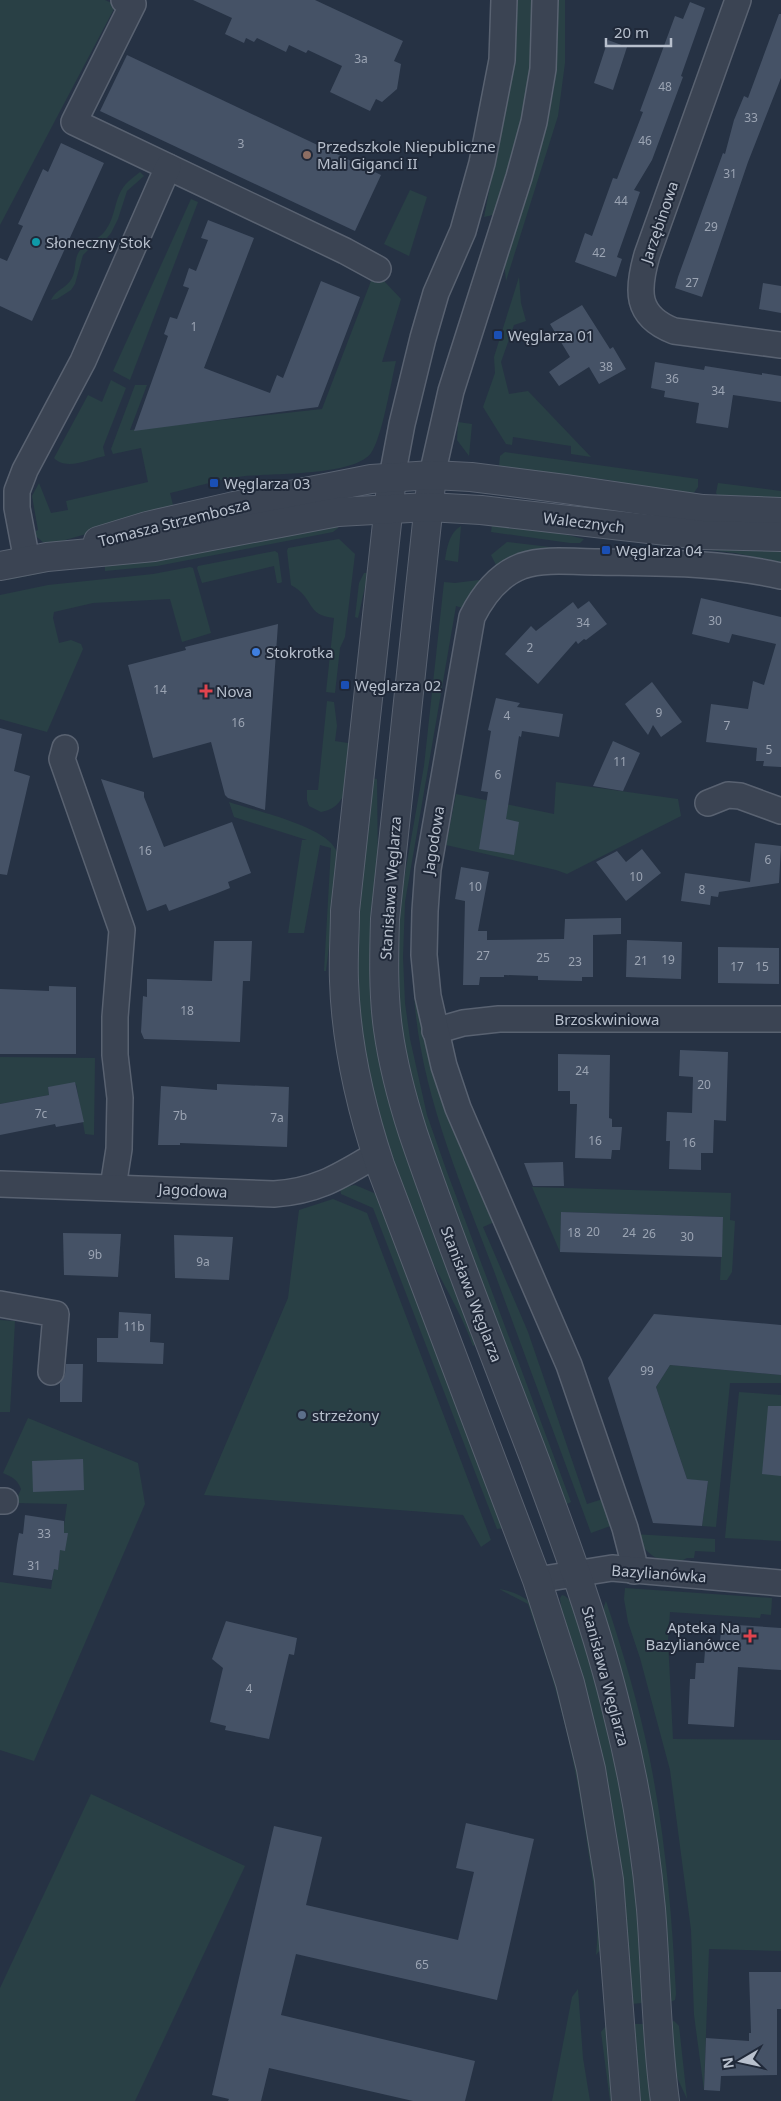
<svg xmlns="http://www.w3.org/2000/svg" width="781" height="2101" viewBox="0 0 781 2101" font-family="'Noto Sans',sans-serif">
<style>
.green{fill:#294045}
.building{fill:#455266}
.lines{fill:none;stroke-linecap:round;stroke-linejoin:round}
.minor-casing{stroke:#596271;stroke-width:28}
.tertiary-casing{stroke:#596271;stroke-width:30}
.minor{stroke:#3b4453;stroke-width:25}
.tertiary{stroke:#3b4453;stroke-width:28}
.education-dot{fill:#8d6e63;stroke:#202939;stroke-width:2}
.culture-dot{fill:#0f9aa8;stroke:#202939;stroke-width:2}
.transit-dot{fill:#1a4fb4;stroke:#202939;stroke-width:2}
.shop-dot{fill:#3f7fe0;stroke:#202939;stroke-width:2}
.health-dot{fill:#e0444e;stroke:#202939;stroke-width:2}
.service-dot{fill:#5c6f8a;stroke:#202939;stroke-width:2}
.labels{text-anchor:middle;dominant-baseline:central;stroke-width:4;stroke-linejoin:round;paint-order:stroke}
.number-label{font-size:12px;fill:#9ba4b3}
.poi-label{font-size:15px;fill:#b8c0cd;stroke:#202939;text-anchor:start}
.street-label{font-size:15px;fill:#b8c0cd;stroke:#202939}
</style>
<rect width="100%" height="100%" fill="#263244"/>
<g class="green">
<polygon points="0,0 105,0 116,5 0,225"/>
<polygon points="515,0 534,0 533,59 519,135 498,206 493,215 484,217 514,64"/>
<path d="M 557,0 L 565,0 L 565,63 L 558,116 L 506,281 L 504,261 C 523,204 544,147 554,88 C 558,59 557,29 557,0 Z"/>
<path d="M 140,172 L 144,176 L 127,191 L 118,219 L 111,233 L 106,239 L 92,246 L 83,255 L 75,284 L 71,290 L 57,299 L 51,300 C 56,289 66,289 72,278 C 77,269 73,258 81,249 C 87,241 99,240 105,231 C 116,217 114,198 125,185 C 129,180 135,176 140,172 Z"/>
<polygon points="410,190 427,197 409,256 384,244"/>
<polygon points="191,199 198,202 130,380 113,371"/>
<polygon points="519,277 521,303 526,321 514,325 501,362 509,394 528,391 591,457 571,454 571,446 513,437 512,445 506,444 483,407 495,373 494,357"/>
<path d="M 371,281 L 384,281 L 401,299 L 382,362 L 396,361 C 391,382 382,438 371,453 C 354,476 274,473 245,476 C 220,479 195,487 170,493 L 173,505 L 138,519 L 55,543 L 44,543 L 32,533 L 38,530 L 32,496 L 39,483 L 51,513 L 68,510 L 66,501 L 148,482 L 141,448 L 113,454 L 111,449 L 135,385 L 147,385 L 130,430 L 322,409 Z"/>
<path d="M 111,380 L 126,388 L 103,447 L 105,456 C 89,459 66,471 54,458 L 88,395 L 102,402 Z"/>
<polygon points="458,422 472,424 469,456 457,440"/>
<polygon points="505,452 698,479 698,487 693,494 683,496 609,480 499,466 500,456"/>
<polygon points="718,483 781,491 781,504 719,498 716,493"/>
<polygon points="493,518 505,520 584,539 580,543 570,543 491,532"/>
<polygon points="338,523 338,528 333,532 157,566 105,571 105,566 52,571 8,580 7,576"/>
<path d="M 461,526 L 458,562 L 445,560 C 447,548 449,533 461,526 Z"/>
<path d="M 339,539 L 355,554 L 345,637 L 340,648 L 335,693 L 326,692 L 334,618 C 305,615 315,598 291,585 L 287,551 L 288,548 Z"/>
<polygon points="507,542 575,550 498,569 491,555"/>
<polygon points="685,547 781,548 781,562 735,553"/>
<polygon points="275,551 278,553 282,582 280,583 277,583 274,566 202,583 197,568 198,566"/>
<polygon points="190,567 193,568 211,633 182,642 170,599 93,603 54,612 53,618 59,643 71,640 81,644 83,649 47,732 0,719 0,595 48,585 153,574"/>
<polygon points="364,573 368,573 358,618 355,617 359,583"/>
<polygon points="487,579 466,609 456,606 405,902 403,957 405,1003 410,1039 427,1115 447,1172 571,1502 565,1505 441,1175 422,1117 403,1040 398,982 400,902 424,766 444,582 455,583"/>
<path d="M 327,701 L 334,702 L 337,726 L 335,741 L 348,743 C 349,768 353,807 321,812 L 309,806 L 307,800 L 307,790 L 318,790 Z"/>
<path d="M 371,778 L 377,779 L 378,871 L 371,957 L 478,1343 L 473,1346 C 461,1312 442,1283 427,1251 C 412,1218 400,1182 389,1148 C 372,1099 360,1045 358,993 C 355,921 365,850 371,778 Z"/>
<polygon points="556,782 678,799 681,816 567,874 556,870 446,845 456,794 554,814"/>
<path d="M 229,802 C 256,811 311,823 331,843 C 334,846 337,852 340,856 L 326,971 L 324,971 L 331,848 L 320,845 L 304,933 L 288,933 L 302,840 L 307,840 L 234,817 Z"/>
<path d="M 417,922 L 499,1220 L 483,1227 L 528,1332 L 587,1504 L 603,1499 L 613,1525 L 591,1533 C 559,1446 526,1359 494,1271 C 452,1160 399,1044 417,922 Z"/>
<polygon points="0,1057 95,1058 94,1135 85,1134 76,1084 48,1087 49,1095 0,1104"/>
<polygon points="355,1185 374,1193 381,1201 504,1528 497,1529 373,1208 341,1194 340,1188"/>
<polygon points="532,1187 731,1193 730,1220 735,1221 732,1272 727,1280 720,1280 723,1217 561,1212 560,1252"/>
<polygon points="333,1199 367,1213 491,1540 481,1547 463,1515 204,1495 288,1298 299,1210"/>
<polygon points="0,1320 15,1321 10,1412 0,1412"/>
<polygon points="670,1365 781,1375 781,1383 730,1383 716,1527 702,1526 708,1482 687,1479 656,1387"/>
<polygon points="739,1392 781,1395 781,1541 725,1538"/>
<path d="M 28,1418 L 138,1463 L 145,1504 L 34,1761 L 0,1750 L 0,1582 L 51,1589 L 54,1569 L 58,1569 L 60,1550 L 65,1550 L 67,1534 L 63,1533 L 67,1504 L 15,1503 L 21,1489 C 17,1479 12,1477 3,1473 Z"/>
<path d="M 634,1534 L 715,1539 L 715,1552 L 695,1551 L 694,1558 L 687,1558 L 673,1565 C 654,1559 644,1551 634,1534 Z"/>
<polygon points="625,1588 772,1598 771,1615 761,1614 760,1618 670,1612 668,1640 673,1739 781,1740 781,1951 709,1949 704,2090 694,2015 691,1930 670,1770 640,1658 628,1622 624,1599"/>
<path d="M 499,1589 C 511,1591 522,1595 531,1603 L 563,1707 L 577,1765 L 590,1840 L 599,1905 L 601,1949 L 596,1955 C 600,1922 594,1889 589,1856 C 582,1807 574,1758 561,1710 C 552,1674 540,1639 528,1604 Z"/>
<path d="M 562,1595 L 565,1596 L 573,1603 C 601,1696 624,1789 636,1885 C 640,1924 641,1964 643,2003 L 630,2004 C 628,1919 620,1834 601,1751 C 590,1702 576,1655 561,1607 L 560,1598 Z"/>
<path d="M 606,1601 C 623,1652 638,1702 649,1755 C 665,1834 672,1914 676,1994 L 675,2000 L 670,2002 C 665,1945 663,1888 655,1831 C 645,1758 628,1686 604,1616 L 604,1606 Z"/>
<polygon points="91,1794 245,1866 135,2101 0,2101 0,1988"/>
<polygon points="578,1989 583,2058 590,2101 552,2101 572,1997"/>
<polygon points="674,2021 679,2026 687,2099 675,2073 670,2022"/>
<polygon points="632,2024 644,2024 652,2101 641,2101"/>
<polygon points="606,2026 615,2101 610,2101 601,2032"/>
</g>
<g class="building">
<polygon points="193,0 315,0 403,41 394,61 401,64 397,89 382,102 376,99 370,111 330,92 342,66 308,50 306,53 289,45 286,52 257,38 254,42 246,38 244,43 225,34 232,18"/>
<polygon points="690,2 705,8 681,76 683,77 652,160 634,190 640,192 617,257 622,259 616,277 575,262 585,233 592,236 613,178 617,179 643,112 640,111 675,16 683,19"/>
<polygon points="779,14 781,14 781,78 748,162 702,297 675,288 678,277 723,153 725,154 734,120 744,96 748,98"/>
<polygon points="608,40 627,47 613,90 594,83"/>
<polygon points="127,55 381,175 355,231 100,111"/>
<polygon points="61,143 104,163 32,321 0,306 0,258 7,261 23,226 18,224 43,169 48,172"/>
<polygon points="208,220 254,238 204,368 270,393 277,375 283,378 321,281 360,297 318,407 134,431 168,336 164,334 170,317 177,319 189,288 183,286 189,268 196,271 208,240 201,238"/>
<polygon points="763,283 781,286 781,313 759,309"/>
<polygon points="582,305 610,349 613,347 626,369 599,384 589,367 559,386 549,372 570,357 550,324"/>
<polygon points="655,362 704,370 705,366 762,375 762,373 781,376 781,402 733,395 728,428 696,423 699,403 664,397 665,391 651,388"/>
<polygon points="701,598 781,617 781,767 763,766 764,761 756,761 757,748 706,742 711,704 748,709 753,681 764,685 776,644 732,634 729,643 692,634"/>
<polygon points="589,601 607,624 586,640 584,639 578,644 576,641 538,684 505,654 531,626 536,631 573,602 578,609"/>
<polygon points="278,624 265,810 228,798 225,795 211,742 153,758 128,665 186,650 185,647"/>
<polygon points="652,682 682,722 661,737 653,725 648,735 625,704"/>
<polygon points="496,698 520,703 517,707 563,714 559,737 522,731 521,737 519,736 506,819 519,822 514,855 479,849 488,792 481,791 491,731 488,730"/>
<polygon points="0,728 22,734 14,771 30,776 7,875 0,874"/>
<polygon points="613,741 640,753 623,791 593,786"/>
<polygon points="101,779 144,792 144,797 164,847 232,822 251,873 228,882 230,888 215,894 169,911 166,904 147,911"/>
<polygon points="755,843 781,846 779,883 719,892 718,897 711,896 710,905 681,901 685,873 750,882"/>
<polygon points="642,849 661,873 626,901 596,862 617,851 626,862"/>
<polygon points="461,867 489,872 478,931 487,931 487,940 564,939 565,919 621,918 621,934 593,935 593,977 582,977 582,981 538,980 538,976 504,975 504,977 480,977 479,985 463,985 465,901 455,899"/>
<polygon points="627,940 682,942 681,979 626,977"/>
<polygon points="214,941 252,941 250,981 243,981 240,1042 144,1039 141,1032 143,996 147,997 147,979 212,981"/>
<polygon points="718,947 779,948 779,984 718,983"/>
<polygon points="49,986 76,987 76,1054 0,1054 0,989 49,991"/>
<polygon points="680,1050 728,1052 726,1121 714,1120 713,1153 701,1153 701,1170 669,1169 670,1141 666,1141 667,1112 692,1113 693,1077 679,1076"/>
<polygon points="558,1054 610,1055 609,1118 612,1119 612,1127 622,1127 620,1150 612,1150 611,1159 575,1158 577,1104 570,1104 570,1091 558,1091"/>
<polygon points="75,1082 84,1122 56,1127 55,1124 0,1135 0,1104 49,1095 48,1087"/>
<polygon points="217,1084 289,1087 287,1147 180,1143 180,1145 158,1145 161,1086 217,1090"/>
<polygon points="563,1162 564,1186 533,1186 524,1163"/>
<polygon points="561,1212 723,1217 722,1257 560,1252"/>
<polygon points="63,1233 121,1234 118,1277 64,1275"/>
<polygon points="174,1235 233,1237 229,1280 175,1278"/>
<polygon points="119,1312 151,1314 150,1342 164,1343 163,1364 97,1362 97,1338 118,1338"/>
<polygon points="654,1314 781,1325 781,1375 670,1365 656,1387 687,1479 708,1481 702,1526 653,1523 608,1378"/>
<polygon points="66,1364 83,1364 82,1402 60,1402 60,1383 65,1374"/>
<polygon points="768,1406 781,1406 781,1476 762,1474"/>
<polygon points="83,1459 84,1490 33,1492 32,1461"/>
<polygon points="25,1515 64,1521 64,1533 68,1533 65,1551 60,1550 58,1570 54,1569 52,1580 13,1575 17,1544 19,1533 23,1534"/>
<polygon points="226,1621 297,1638 294,1655 289,1654 269,1739 225,1730 226,1726 210,1722 223,1668 212,1659"/>
<polygon points="722,1624 781,1628 781,1670 738,1667 734,1727 688,1724 690,1679 695,1679 696,1663 704,1663 705,1651 711,1652 712,1641 720,1641"/>
<polygon points="466,1823 534,1839 497,2000 296,1954 281,2015 475,2061 465,2101 413,2101 269,2068 261,2101 228,2101 229,2099 212,2095 274,1826 322,1837 306,1905 458,1940 474,1872 456,1868"/>
<polygon points="749,1972 781,1972 781,2009 777,2009 777,2075 721,2076 720,2091 704,2090 706,2038 749,2041 749,2033 751,2033"/>
</g>
<g class="lines">
<g class="minor-casing">
<g id="minor">
<polyline points="124,0 133,4 74,122 345,251 378,269"/>
<path d="M 738,0 L 647,255 C 637,290 635,316 674,331 L 781,345"/>
<polyline points="432,475 451,391 519,177 534,122 543,69 545,0"/>
<polyline points="392,477 402,424 423,338 436,293 463,231 482,163 502,60 504,0"/>
<polyline points="27,561 17,508 17,491 25,470 83,361 168,167"/>
<polyline points="65,748 62,759 122,930 115,1017 115,1055 120,1098 119,1149 113,1187"/>
<polyline points="708,803 728,795 740,796 781,811"/>
<polyline points="435,1031 463,1023 499,1019 781,1019"/>
<path d="M 0,1184 L 274,1194 C 318,1191 340,1176 377,1154"/>
<polyline points="0,1304 56,1314 51,1372"/>
<polyline points="0,1501 5,1501"/>
<path d="M 634,1571 L 633,1559 L 625,1528 L 569,1365 L 458,1108 L 444,1066 L 428,996 L 424,955 L 425,911 L 428,869 L 472,617 C 483,595 498,575 522,566 C 545,558 574,562 598,562 C 663,563 718,562 781,576"/>
<polyline points="537,1580 612,1568 781,1583"/>
</g>
</g>
<g class="tertiary-casing">
<g id="tertiary">
<path d="M 432,475 L 385,919 C 384,955 383,993 388,1029 C 393,1065 402,1099 413,1133 C 450,1242 492,1348 533,1455 C 565,1541 597,1626 618,1715 C 634,1778 645,1844 651,1909 C 656,1973 656,2037 665,2101"/>
<path d="M 392,477 L 345,911 C 345,934 343,958 344,981 C 346,1044 360,1105 380,1165 L 537,1580 L 570,1683 L 591,1769 L 609,1880 L 626,2101"/>
<polyline points="98,541 147,526 234,506 371,479 432,475 471,477 565,489 703,509 781,512"/>
<polyline points="0,566 47,557 154,547 338,512 428,507 481,510 702,535 781,537"/>
</g>
</g>
<use href="#minor" class="minor"/>
<use href="#tertiary" class="tertiary"/>
</g>
<circle class="education-dot" cx="307" cy="155" r="5"/>
<circle class="culture-dot" cx="36" cy="242" r="5"/>
<g class="transit-dot">
<rect x="493" y="330" width="10" height="10" rx="2.5"/>
<rect x="209" y="478" width="10" height="10" rx="2.5"/>
<rect x="601" y="545" width="10" height="10" rx="2.5"/>
<rect x="340" y="680" width="10" height="10" rx="2.5"/>
</g>
<circle class="shop-dot" cx="256" cy="652" r="5"/>
<g class="health-dot">
<path d="M203.5 683.5h5v5h5v5h-5v5h-5v-5h-5v-5h5z"/>
<path d="M747.5 1628.5h5v5h5v5h-5v5h-5v-5h-5v-5h5z"/>
</g>
<circle class="service-dot" cx="302" cy="1415" r="5"/>
<g class="labels">
<g class="number-label">
<text x="361" y="58">3a</text>
<text x="665" y="86">48</text>
<text x="751" y="117">33</text>
<text x="645" y="140">46</text>
<text x="241" y="143">3</text>
<text x="730" y="173">31</text>
<text x="621" y="200">44</text>
<text x="711" y="226">29</text>
<text x="599" y="252">42</text>
<text x="692" y="282">27</text>
<text x="194" y="326">1</text>
<text x="606" y="366">38</text>
<text x="672" y="378">36</text>
<text x="718" y="390">34</text>
<text x="715" y="620">30</text>
<text x="583" y="622">34</text>
<text x="530" y="647">2</text>
<text x="160" y="689">14</text>
<text x="659" y="712">9</text>
<text x="507" y="715">4</text>
<text x="238" y="722">16</text>
<text x="727" y="725">7</text>
<text x="769" y="749">5</text>
<text x="620" y="761">11</text>
<text x="498" y="774">6</text>
<text x="145" y="850">16</text>
<text x="768" y="859">6</text>
<text x="636" y="876">10</text>
<text x="475" y="886">10</text>
<text x="702" y="889">8</text>
<text x="483" y="955">27</text>
<text x="543" y="957">25</text>
<text x="668" y="959">19</text>
<text x="641" y="960">21</text>
<text x="575" y="961">23</text>
<text x="737" y="966">17</text>
<text x="762" y="966">15</text>
<text x="187" y="1010">18</text>
<text x="582" y="1070">24</text>
<text x="704" y="1084">20</text>
<text x="41" y="1113">7c</text>
<text x="180" y="1115">7b</text>
<text x="277" y="1117">7a</text>
<text x="595" y="1140">16</text>
<text x="689" y="1142">16</text>
<text x="593" y="1231">20</text>
<text x="574" y="1232">18</text>
<text x="629" y="1232">24</text>
<text x="649" y="1233">26</text>
<text x="687" y="1236">30</text>
<text x="95" y="1254">9b</text>
<text x="203" y="1261">9a</text>
<text x="134" y="1326">11b</text>
<text x="647" y="1370">99</text>
<text x="44" y="1533">33</text>
<text x="34" y="1565">31</text>
<text x="249" y="1688">4</text>
<text x="422" y="1964">65</text>
</g>
<g class="poi-label">
<text x="317" y="146">Przedszkole Niepubliczne<tspan x="317" dy="17">Mali Giganci II</tspan></text>
<text x="46" y="242">Słoneczny Stok</text>
<text x="508" y="335">Węglarza 01</text>
<text x="224" y="483">Węglarza 03</text>
<text x="616" y="550">Węglarza 04</text>
<text x="266" y="652">Stokrotka</text>
<text x="355" y="685">Węglarza 02</text>
<text x="216" y="691">Nova</text>
<text x="312" y="1415">strzeżony</text>
<text x="740" y="1627" text-anchor="end">Apteka Na<tspan x="740" dy="17">Bazylianówce</tspan></text>
</g>
<g class="street-label">
<text transform="translate(659 222) rotate(-71)">Jarzębinowa</text>
<text transform="translate(174 522) rotate(-14)">Tomasza Strzembosza</text>
<text transform="translate(584 522) rotate(7)">Walecznych</text>
<text transform="translate(433 840) rotate(-81)">Jagodowa</text>
<text transform="translate(390 888) rotate(-86)">Stanisława Węglarza</text>
<text x="607" y="1019">Brzoskwiniowa</text>
<text transform="translate(193 1190) rotate(3)">Jagodowa</text>
<text transform="translate(472 1294) rotate(69)">Stanisława Węglarza</text>
<text transform="translate(659 1573) rotate(4)">Bazylianówka</text>
<text transform="translate(606 1676) rotate(75)">Stanisława Węglarza</text>
</g>
</g>
<g transform="translate(741 2061) rotate(261)" stroke="#202939" stroke-width="4" paint-order="stroke">
<path d="M0-4L9 19L0 12L-9 19Z" fill="#b8c0cd"/>
<text y="-8" font-size="14" font-weight="bold" text-anchor="middle" fill="#b8c0cd">N</text>
</g>
<path d="M606 38v8h65v-8" fill="none" stroke="#b8c0cd" stroke-width="2.5"/>
<text x="614" y="38" font-size="15" fill="#b8c0cd" stroke="#202939" stroke-width="4" paint-order="stroke">20 m</text>
</svg>
